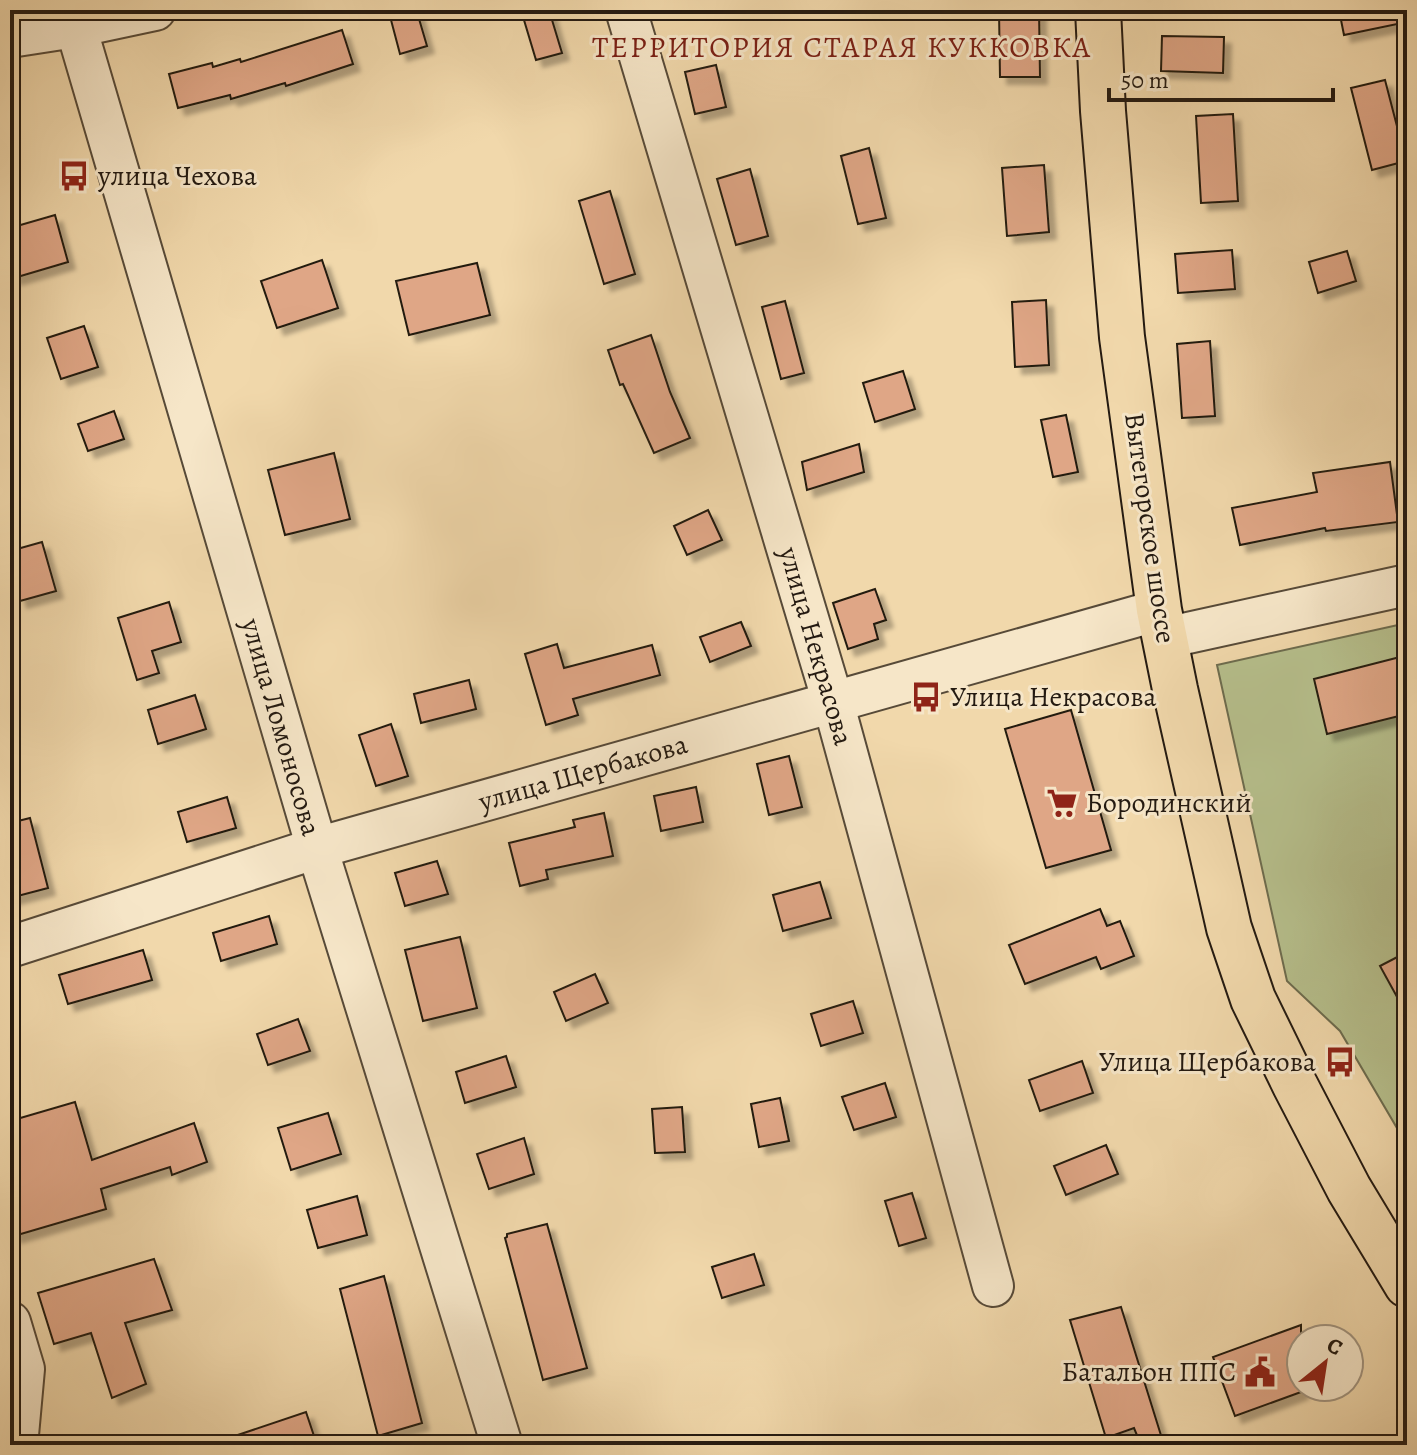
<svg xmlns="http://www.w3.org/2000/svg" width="1417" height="1455" viewBox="0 0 1417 1455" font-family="Alegreya,serif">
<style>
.green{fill:#b6bf8c;stroke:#6d6c4e;stroke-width:2}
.building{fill:#dfa686;stroke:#241a11;stroke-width:2;filter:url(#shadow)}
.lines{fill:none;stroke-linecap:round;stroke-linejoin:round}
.minor-casing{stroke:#574a38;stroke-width:44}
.major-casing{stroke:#241a11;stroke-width:48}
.minor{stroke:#f6e6c8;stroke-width:40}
.major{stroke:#f1d8ab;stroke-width:44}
.labels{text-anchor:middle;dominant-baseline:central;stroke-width:6;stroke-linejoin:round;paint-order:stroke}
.poi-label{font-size:28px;fill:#241a11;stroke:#f6e6c8;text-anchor:start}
.street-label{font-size:28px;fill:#241a11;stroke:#f6e6c8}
.neighbourhood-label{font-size:30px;letter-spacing:2px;fill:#7a1f14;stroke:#f6e6c8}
</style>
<defs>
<filter id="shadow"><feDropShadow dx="7" dy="7" stdDeviation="2" flood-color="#0004"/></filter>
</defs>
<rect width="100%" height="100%" fill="#f1d8ab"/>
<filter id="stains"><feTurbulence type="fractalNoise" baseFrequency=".0025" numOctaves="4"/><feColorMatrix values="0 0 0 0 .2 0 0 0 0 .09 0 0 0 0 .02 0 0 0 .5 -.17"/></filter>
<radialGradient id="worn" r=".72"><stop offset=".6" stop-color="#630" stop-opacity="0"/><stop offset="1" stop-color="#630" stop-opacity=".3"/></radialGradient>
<polygon class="green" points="1407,623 1407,1122 1397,1128 1340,1031 1287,981 1217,665"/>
<g class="building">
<polygon points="521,10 549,10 562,53 536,60"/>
<polygon points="999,10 1039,10 1040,77 1000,77"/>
<polygon points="1339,10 1407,10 1407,22 1344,35"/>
<polygon points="417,12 427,46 400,54 391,20"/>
<polygon points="342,30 353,64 286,86 285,83 231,99 230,95 178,108 169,74 212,63 213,67 240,59 241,62"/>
<polygon points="1162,36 1224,37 1223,73 1161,71"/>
<polygon points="716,65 726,107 695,114 685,72"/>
<polygon points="1385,80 1406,161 1372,170 1351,88"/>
<polygon points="1233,114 1238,201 1201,203 1196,116"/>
<polygon points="869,148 886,218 858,224 841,156"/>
<polygon points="1044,165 1049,232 1007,236 1002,168"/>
<polygon points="750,169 768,236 736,245 717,179"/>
<polygon points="610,191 635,274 604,284 579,201"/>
<polygon points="55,215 68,262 14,278 10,265 10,228"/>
<polygon points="1232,250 1235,289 1178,293 1175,254"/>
<polygon points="1347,251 1356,281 1318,293 1309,262"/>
<polygon points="322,260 338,308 277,328 261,281"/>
<polygon points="477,263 490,315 409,335 396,281"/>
<polygon points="1046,300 1049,365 1015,367 1012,302"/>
<polygon points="785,301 804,373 781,379 762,307"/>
<polygon points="84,326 98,367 61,379 47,338"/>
<polygon points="651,335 670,392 690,438 654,453 623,384 620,385 608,350"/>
<polygon points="1210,341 1215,416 1182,418 1177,344"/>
<polygon points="903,371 915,409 875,422 863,383"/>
<polygon points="114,411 124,439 88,451 78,424"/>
<polygon points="1066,415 1078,472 1053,477 1041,420"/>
<polygon points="859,444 864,472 807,490 802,462"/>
<polygon points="334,453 350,519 285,535 268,470"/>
<polygon points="1390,462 1398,522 1326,531 1325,528 1240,545 1232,508 1317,492 1313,473"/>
<polygon points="708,510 722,540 687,555 674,526"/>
<polygon points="42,542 56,591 20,601 10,568 10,551"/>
<polygon points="875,589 886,620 874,624 878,639 848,649 833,603"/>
<polygon points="169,602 181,642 152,651 159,673 137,680 118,618"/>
<polygon points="741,622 751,646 710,662 700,637"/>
<polygon points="557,644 564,668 652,645 660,675 573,699 578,715 546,725 525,654"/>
<polygon points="1400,657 1407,685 1407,714 1327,734 1314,679"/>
<polygon points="469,680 476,709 421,723 414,694"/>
<polygon points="195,695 206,729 158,744 148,710"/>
<polygon points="1071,710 1111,850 1046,868 1005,729"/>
<polygon points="391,724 408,776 376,786 359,735"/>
<polygon points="789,756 802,807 769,815 757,764"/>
<polygon points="696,787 703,822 661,831 654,796"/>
<polygon points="227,797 236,828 187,842 178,812"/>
<polygon points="604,813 613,856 546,870 548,879 520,886 509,843 575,827 573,820"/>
<polygon points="30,818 48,888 10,898 10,823"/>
<polygon points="437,861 448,894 405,906 395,873"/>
<polygon points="820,882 831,918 783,931 773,895"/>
<polygon points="1100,909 1107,926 1120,921 1134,956 1101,969 1096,957 1025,984 1009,945"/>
<polygon points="269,916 277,944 221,961 213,933"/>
<polygon points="460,937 477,1008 423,1021 405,950"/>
<polygon points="143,950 152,980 68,1004 59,975"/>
<polygon points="1407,952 1407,1015 1380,966"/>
<polygon points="595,974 608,1003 566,1021 554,992"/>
<polygon points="853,1001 863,1033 821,1046 811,1014"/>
<polygon points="298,1019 310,1051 268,1065 257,1034"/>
<polygon points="506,1056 516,1087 465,1103 456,1072"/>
<polygon points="1082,1061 1093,1093 1040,1111 1029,1080"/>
<polygon points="885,1083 896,1117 854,1130 842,1097"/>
<polygon points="780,1098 789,1141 759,1147 751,1104"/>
<polygon points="75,1102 92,1160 194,1123 207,1162 172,1175 170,1167 101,1189 106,1209 14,1236 10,1221 10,1121"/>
<polygon points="682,1107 685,1152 655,1153 652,1109"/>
<polygon points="328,1113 341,1154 291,1170 278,1128"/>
<polygon points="524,1138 534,1174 489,1189 477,1154"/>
<polygon points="1106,1145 1118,1174 1066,1195 1054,1166"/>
<polygon points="912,1193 926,1238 899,1246 885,1201"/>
<polygon points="357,1196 367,1235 318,1248 307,1210"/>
<polygon points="547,1224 587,1368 543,1380 505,1238 507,1237 507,1234"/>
<polygon points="754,1254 764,1285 722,1298 712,1267"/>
<polygon points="154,1259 172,1310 125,1323 146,1384 112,1398 91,1333 54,1344 38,1293"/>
<polygon points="384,1276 422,1423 378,1436 340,1289"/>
<polygon points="1121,1307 1164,1445 1141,1445 1134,1428 1106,1438 1070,1320"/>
<polygon points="1301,1325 1301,1392 1235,1416 1213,1357"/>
<polygon points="306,1412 317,1445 221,1445 220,1441"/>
</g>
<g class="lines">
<g class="minor-casing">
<g id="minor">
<polyline points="71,10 317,848 501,1442"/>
<polyline points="626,10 833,702 993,1286"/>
<polyline points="10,37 75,27 155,10"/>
<polyline points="1165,638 1407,585"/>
<polyline points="10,947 317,848 1159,610"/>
<polyline points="10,1322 24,1369 18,1435 19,1445"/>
</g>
</g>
<g class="major-casing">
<polyline id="major" points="1098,10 1103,111 1122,337 1159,610 1175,689 1229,928 1253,999 1295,1085 1349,1189 1407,1285"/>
</g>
<use href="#minor" class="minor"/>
<use href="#major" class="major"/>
</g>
<defs>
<g id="bus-bare" transform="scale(2.4)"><path d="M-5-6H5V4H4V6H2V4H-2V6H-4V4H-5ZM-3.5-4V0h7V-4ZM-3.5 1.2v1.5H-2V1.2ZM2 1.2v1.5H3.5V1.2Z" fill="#8f2418" stroke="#f6e6c8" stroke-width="2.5" paint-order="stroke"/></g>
<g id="supermarket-bare" transform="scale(2.4)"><path d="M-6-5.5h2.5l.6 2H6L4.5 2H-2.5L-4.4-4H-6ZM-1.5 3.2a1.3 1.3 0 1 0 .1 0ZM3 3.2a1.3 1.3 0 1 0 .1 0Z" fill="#8f2418" stroke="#f6e6c8" stroke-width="2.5" paint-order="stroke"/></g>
<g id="civic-bare" transform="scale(2.4)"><path d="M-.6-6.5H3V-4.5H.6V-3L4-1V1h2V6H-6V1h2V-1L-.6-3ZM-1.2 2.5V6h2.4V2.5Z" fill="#8f2418" stroke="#f6e6c8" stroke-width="2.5" paint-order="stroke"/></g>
</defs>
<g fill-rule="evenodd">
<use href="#bus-bare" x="74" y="176"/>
<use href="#bus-bare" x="926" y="697"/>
<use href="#supermarket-bare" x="1062" y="803"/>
<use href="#bus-bare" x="1340" y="1062"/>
<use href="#civic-bare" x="1260" y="1372"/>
</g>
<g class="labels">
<g class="poi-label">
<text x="98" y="176">улица Чехова</text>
<text x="950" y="697">Улица Некрасова</text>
<text x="1086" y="803">Бородинский</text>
<text x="1316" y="1062" text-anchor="end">Улица Щербакова</text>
<text x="1236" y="1372" text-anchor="end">Батальон ППС</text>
</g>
<g class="street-label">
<text transform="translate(1150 528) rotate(82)">Вытегорское шоссе</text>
<text transform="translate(816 646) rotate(74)">улица Некрасова</text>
<text transform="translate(281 727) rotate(74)">улица Ломоносова</text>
<text transform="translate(583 773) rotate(-16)">улица Щербакова</text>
</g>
<g class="neighbourhood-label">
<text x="842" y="47">ТЕРРИТОРИЯ СТАРАЯ КУККОВКА</text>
</g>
</g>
<rect width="1417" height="1455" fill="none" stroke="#f1d8ab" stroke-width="40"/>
<rect x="12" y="12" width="1393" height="1431" fill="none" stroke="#241a11" stroke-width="4"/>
<rect x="20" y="20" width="1377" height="1415" fill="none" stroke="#241a11" stroke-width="2"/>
<g transform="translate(1325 1363) rotate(30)"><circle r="38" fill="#f6e6c8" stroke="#a2947f" stroke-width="2"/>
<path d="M0-6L14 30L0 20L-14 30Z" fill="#8f2418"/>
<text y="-12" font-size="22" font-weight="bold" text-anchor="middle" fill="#241a11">С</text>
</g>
<path d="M1109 88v12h224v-12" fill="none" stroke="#241a11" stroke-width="4"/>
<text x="1121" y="88" font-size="24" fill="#241a11" stroke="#f6e6c8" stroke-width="6" paint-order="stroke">50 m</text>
<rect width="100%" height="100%" filter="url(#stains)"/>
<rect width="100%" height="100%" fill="url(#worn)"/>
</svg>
